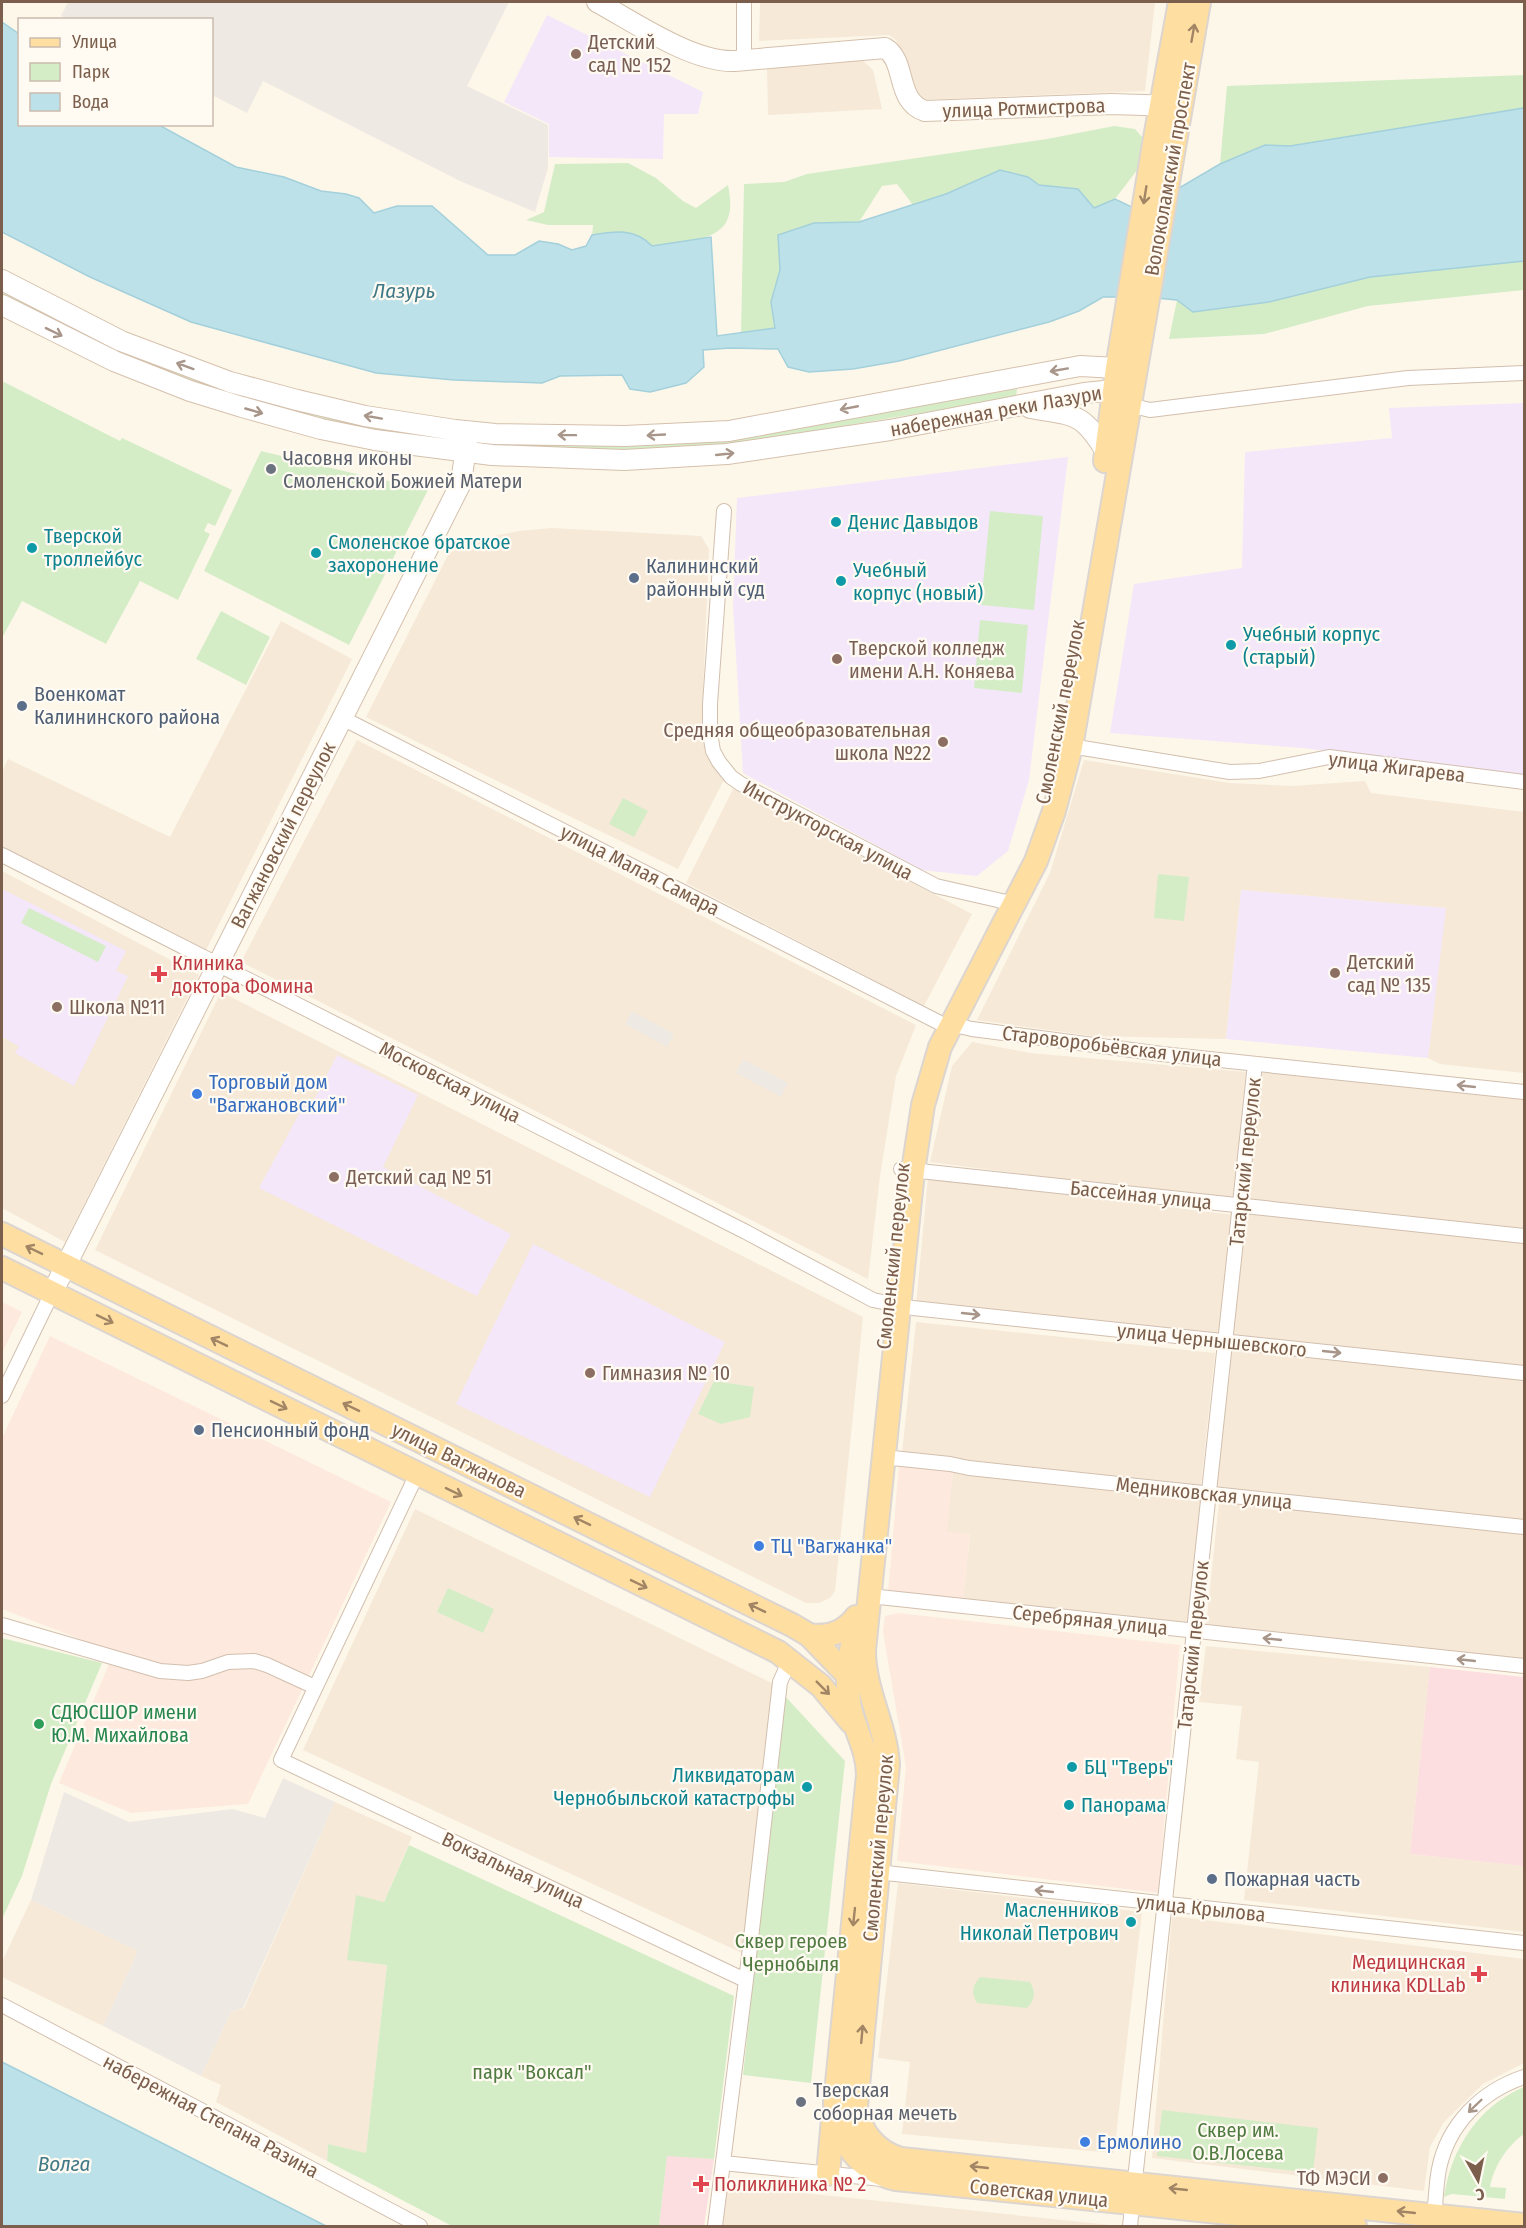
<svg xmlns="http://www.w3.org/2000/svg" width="1526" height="2228" viewBox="0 0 1526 2228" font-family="'Fira Sans Condensed',sans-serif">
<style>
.residential{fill:#f6e9d8}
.commercial{fill:#fee9de}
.industrial{fill:#efe9e3}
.education{fill:#f4e7fa}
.medical{fill:#fcdde0}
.green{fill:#d5edc7}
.water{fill:#bde1e9;stroke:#a3d0db;stroke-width:1.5}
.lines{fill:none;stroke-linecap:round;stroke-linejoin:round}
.street-casing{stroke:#d2bfae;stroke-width:16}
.secondary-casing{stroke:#d5c0ac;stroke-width:22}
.primary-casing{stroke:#ddd5d0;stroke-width:26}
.street{stroke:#fff;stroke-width:14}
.secondary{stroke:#fff;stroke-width:20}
.primary{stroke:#fedfa1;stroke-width:22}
.oneway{stroke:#a28565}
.oneway2{stroke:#a9968a}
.education-dot{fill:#8d6e63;stroke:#fffaf2;stroke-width:2}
.worship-dot{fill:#6b7280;stroke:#fffaf2;stroke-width:2}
.culture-dot{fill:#0f9aa8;stroke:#fffaf2;stroke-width:2}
.service-dot{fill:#5c6f8a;stroke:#fffaf2;stroke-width:2}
.health-dot{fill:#e0444e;stroke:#fffaf2;stroke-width:2}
.shop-dot{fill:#3f7fe0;stroke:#fffaf2;stroke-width:2}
.leisure-dot{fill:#2e9e5b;stroke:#fffaf2;stroke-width:2}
.labels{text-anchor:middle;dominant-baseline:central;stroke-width:4.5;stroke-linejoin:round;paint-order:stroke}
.education-label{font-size:20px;fill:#785e54;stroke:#fffaf2;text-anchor:start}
.street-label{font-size:20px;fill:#7b5e4b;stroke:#fffaf2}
.worship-label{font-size:20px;fill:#5b616d;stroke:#fffaf2;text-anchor:start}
.culture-label{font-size:20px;fill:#0d838f;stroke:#fffaf2;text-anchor:start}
.service-label{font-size:20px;fill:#4e5e75;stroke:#fffaf2;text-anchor:start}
.health-label{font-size:20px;fill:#be3a42;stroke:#fffaf2;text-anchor:start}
.shop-label{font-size:20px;fill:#366cbe;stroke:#fffaf2;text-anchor:start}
.leisure-label{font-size:20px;fill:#27864d;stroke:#fffaf2;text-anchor:start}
.park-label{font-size:20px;fill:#4f7a40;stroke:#fffaf2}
.water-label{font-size:21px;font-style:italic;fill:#407987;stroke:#fffaf2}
</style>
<rect width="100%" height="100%" fill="#fdf7ea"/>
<g class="residential">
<polygon points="760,2 1155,2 1145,91 917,100 896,40 889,35 759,41"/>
<polygon points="860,58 873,70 882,109 768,115 767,69"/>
<polygon points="552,528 701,536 709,549 701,739 725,778 678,869 366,717 449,553 485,538 519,531"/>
<polygon points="281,621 352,659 205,952 2,850 2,772 8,759 170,837"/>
<polygon points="357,740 916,1025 896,1076 880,1176 868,1279 241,962"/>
<polygon points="1084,760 1230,783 1291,786 1365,781 1371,793 1524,812 1524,1073 1440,1064 1428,1058 1445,908 1241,890 1226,1039 1092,1036 977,1020 1050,873"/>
<polygon points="733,789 972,914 924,1006 686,883"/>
<polygon points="2,871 199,975 65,1242 2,1208"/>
<polygon points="221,992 863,1317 835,1591 830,1598 819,1603 806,1603 95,1250"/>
<polygon points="972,1042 1030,1053 1246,1072 1234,1202 930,1162 952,1066"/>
<polygon points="1255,1064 1524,1092 1524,1527 1209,1493"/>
<polygon points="928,1177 1234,1215 1221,1336 916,1305"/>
<polygon points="916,1322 1215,1353 1201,1485 902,1453"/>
<polygon points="953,1471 1201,1496 1188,1623 963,1600 970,1535 946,1532"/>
<polygon points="1219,1502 1524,1534 1524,1659 1206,1626"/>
<polygon points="415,1509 776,1685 744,1954 303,1750"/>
<polygon points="1206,1646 1430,1667 1410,1854 1524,1866 1524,1932 1244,1900 1259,1762 1236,1759 1242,1706 1199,1702"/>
<polygon points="335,1802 412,1837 384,1902 356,1896 387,1965 366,2154 328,2144 327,2161 216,2102 221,2085 201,2076 231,2012 244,2008"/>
<polygon points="898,1883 1142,1912 1114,2153 902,2134 910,2062 878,2058"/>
<polygon points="31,1900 138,1951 103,2026 2,1977 2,1962"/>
<polygon points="1172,1916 1524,1959 1524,2063 1483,2084 1444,2122 1430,2147 1424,2191 1152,2158"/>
<polygon points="727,2185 1120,2226 723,2226"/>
</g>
<g class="commercial">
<polygon points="2,1302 22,1312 2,1353"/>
<polygon points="50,1336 391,1502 248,1804 131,1813 59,1783 114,1652 2,1609 2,1438"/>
<polygon points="899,1465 953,1471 947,1532 970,1534 963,1600 888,1593"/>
<polygon points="898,1613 1180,1645 1158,1893 897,1861 906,1767 883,1632 885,1616"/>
</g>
<g class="industrial">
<polygon points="68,2 509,2 467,86 548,125 548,168 535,212 460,181 263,81 247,113 212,95 212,20 68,19 61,16"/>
<polygon points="632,1011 674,1034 667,1047 625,1024"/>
<polygon points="743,1059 788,1083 781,1097 736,1073"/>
<polygon points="283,1778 335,1802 243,2008 231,2012 201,2076 103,2026 138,1951 31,1900 64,1792 129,1822 232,1809 265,1818"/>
</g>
<g class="education">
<polygon points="547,15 703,92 698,114 664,114 663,159 549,157 549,124 504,102"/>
<polygon points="1524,403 1524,776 1303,748 1110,733 1134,584 1242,568 1245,452 1392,438 1389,408"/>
<polygon points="1068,457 1029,780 1008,851 977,876 922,870 743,773 733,605 737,498"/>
<polygon points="2,889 126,951 116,971 128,976 74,1086 15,1053 19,1046 2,1037"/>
<polygon points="1241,890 1446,908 1428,1058 1226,1039"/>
<polygon points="337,1055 418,1095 383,1167 511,1234 477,1296 259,1188 304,1105 310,1108"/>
<polygon points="533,1244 725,1342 650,1497 456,1404"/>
</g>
<g class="medical">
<polygon points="1430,1667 1524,1677 1524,1866 1410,1854"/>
<polygon points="667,2155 714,2159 704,2226 659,2226"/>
</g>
<g class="green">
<polygon points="1524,75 1524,108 1290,146 1265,145 1220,164 1227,86"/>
<polygon points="1114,126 1135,129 1142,137 1141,165 1115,199 1094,208 1078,189 1039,185 1028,177 946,194 913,205 897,184 882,186 859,222 814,223 779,235 780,270 771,302 775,329 741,334 744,184 784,182 807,174 1047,139"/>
<path d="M 628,163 L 656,178 L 683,201 L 696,208 L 728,185 C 730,196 732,208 728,218 C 720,243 674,243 652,246 C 635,228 615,231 592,235 L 593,225 L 548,225 L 526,220 L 544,212 L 555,164 Z"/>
<polygon points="1524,261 1524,290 1368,306 1264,334 1169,339 1177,300 1194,312 1269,302 1370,277"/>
<polygon points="2,289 115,347 115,352 2,295"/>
<polygon points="160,364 444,435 443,443 311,418 242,399 162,371 158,368"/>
<polygon points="2,381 120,441 122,438 232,490 215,526 208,523 204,531 210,534 178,600 140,581 106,644 22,601 2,638"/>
<polygon points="1017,389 1016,397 731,445 623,451 496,447 497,441 731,438"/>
<polygon points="261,451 377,479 429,488 349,645 204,571"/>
<polygon points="990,511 1043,516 1034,610 981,605"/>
<polygon points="221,611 270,637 246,685 196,659"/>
<polygon points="980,620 1028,625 1022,693 974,688"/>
<polygon points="623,798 648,811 634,837 609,824"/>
<polygon points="1158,874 1189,877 1184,921 1154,918"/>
<polygon points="29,908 106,946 98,962 21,923"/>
<polygon points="714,1381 754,1387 750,1417 721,1424 698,1414"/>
<polygon points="448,1588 494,1609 483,1633 437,1612"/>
<polygon points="2,1638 102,1663 51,1784 22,1876 2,1919"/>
<polygon points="784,1695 845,1761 811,2083 743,2075"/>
<polygon points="409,1845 734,1996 714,2159 667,2156 659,2226 452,2226 327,2161 328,2144 366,2153 387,1965 347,1960 356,1895 384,1902"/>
<path d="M 980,1977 L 1030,1982 C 1036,1992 1035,2000 1027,2008 L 977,2003 C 971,1993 972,1986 980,1977 Z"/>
<path d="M 1524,2087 L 1524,2134 C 1507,2146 1494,2166 1490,2187 L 1506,2188 L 1505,2199 L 1452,2194 L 1444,2197 C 1451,2148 1479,2106 1524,2087 Z"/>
<polygon points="1162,2110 1318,2128 1313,2173 1157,2156"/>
</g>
<g class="water">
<path d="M 2,22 L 19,34 L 20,124 L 159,125 L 236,167 L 284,177 L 321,191 L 346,194 L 359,198 L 374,213 L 397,206 L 432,206 L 488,255 L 515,255 L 539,241 L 558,244 L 572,250 L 586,246 L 592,235 C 615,231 635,228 652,246 L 711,237 L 717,336 L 775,328 L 771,302 L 780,270 L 778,235 L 814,223 L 859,222 L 946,194 L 1000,170 L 1028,177 L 1039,185 L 1078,189 L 1094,208 L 1115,199 L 1140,211 L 1220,164 L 1265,145 L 1290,146 L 1524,108 L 1524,261 L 1370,277 L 1269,302 L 1193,312 L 1177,300 L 1145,297 L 1103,297 L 1079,311 L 1049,322 L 899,361 L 853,369 L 809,372 L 788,367 L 778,349 L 730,348 L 703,350 L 704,367 L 686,383 L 650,392 L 630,389 L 622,375 L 560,376 L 542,383 L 454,380 L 376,373 L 191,322 L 90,277 L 2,232 Z"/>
<polygon points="2,2062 326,2226 2,2226"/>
</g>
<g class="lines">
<g class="street-casing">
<g id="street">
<polyline points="744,60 744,2"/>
<polyline points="1129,405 1150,410 1408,378 1524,373"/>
<polyline points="724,511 710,704 710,733 713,751 719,762 731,777 741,784 936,886 1015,904"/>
<polyline points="342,718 938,1022"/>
<polyline points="1058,744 1230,772 1259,771 1329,757 1524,782"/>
<polyline points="2,855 746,1232 873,1300 913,1308 1524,1373"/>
<polyline points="950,1024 972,1029 1162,1054 1524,1092"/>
<polyline points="901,1169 1524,1236"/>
<polyline points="2,1396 52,1293"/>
<polyline points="883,1457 950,1464 969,1468 1524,1527"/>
<polyline points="417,1474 281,1760 745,1980"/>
<polyline points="870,1596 1524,1666"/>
<polyline points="2,1625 160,1671 188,1673 202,1671 228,1662 254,1661 267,1665 315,1687"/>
<polyline points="877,1872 1524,1943"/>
<polyline points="2,2005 420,2226"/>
<polyline points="723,2163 882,2179"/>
<path d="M 1434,2215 C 1436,2200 1436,2184 1439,2169 C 1448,2124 1482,2091 1524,2077"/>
<polyline points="715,2226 749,1956 780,1682 790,1660"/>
<polyline points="1130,2226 1255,1064"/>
</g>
</g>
<g class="secondary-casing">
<g id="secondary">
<path d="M 597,2 C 634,22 693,63 735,61 L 885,48 C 907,61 895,101 925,111 L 1111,104 L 1177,106"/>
<polyline points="2,280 121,341 230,382 297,400 365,416 455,430 495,434 625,436 729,431 1080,366 1117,368 1134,375 1114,390 1084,393 890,430 727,454 624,460 492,455 375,440 321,429 242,407 190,391 114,361 2,305"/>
<path d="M 1030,408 C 1076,416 1081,411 1107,453"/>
<polyline points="52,1293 461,483 467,440"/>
</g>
</g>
<g class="primary-casing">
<g id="primary">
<path d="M 1199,2 L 1071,747 L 1054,811 L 1036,861 L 940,1047 L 923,1105 L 913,1171 L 864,1650 C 864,1691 886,1725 888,1765 L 856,2107 C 860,2132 876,2152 901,2159 L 1524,2225"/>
<polyline points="1105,461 1117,368 1155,138 1180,2"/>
<polyline points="2,1234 792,1625 809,1635 855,1683"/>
<polyline points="2,1268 778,1652 821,1686 851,1722"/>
<path d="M 809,1635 C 828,1638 844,1633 856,1617"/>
<path d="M 853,1638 C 849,1663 845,1688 851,1712 C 857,1734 868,1752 868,1775 L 835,2103 C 836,2140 860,2171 896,2179 L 1355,2226"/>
<polyline points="828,2174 833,2119"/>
</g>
</g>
<use href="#street" class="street"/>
<use href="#secondary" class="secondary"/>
<use href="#primary" class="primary"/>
</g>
<defs><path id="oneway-shaft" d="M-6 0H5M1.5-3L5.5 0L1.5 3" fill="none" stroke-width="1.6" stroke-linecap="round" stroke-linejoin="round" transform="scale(1.5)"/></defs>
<g class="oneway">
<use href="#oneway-shaft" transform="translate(1193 33) rotate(-80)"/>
<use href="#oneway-shaft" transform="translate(1145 195) rotate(99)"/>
<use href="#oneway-shaft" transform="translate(34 1250) rotate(-154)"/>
<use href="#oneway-shaft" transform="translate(105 1319) rotate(26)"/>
<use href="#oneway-shaft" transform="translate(219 1342) rotate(-154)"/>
<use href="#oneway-shaft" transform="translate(279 1405) rotate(26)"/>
<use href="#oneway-shaft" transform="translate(351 1407) rotate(-154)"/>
<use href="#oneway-shaft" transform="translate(454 1492) rotate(26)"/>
<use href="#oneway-shaft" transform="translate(582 1521) rotate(-154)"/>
<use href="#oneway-shaft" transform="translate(639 1584) rotate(26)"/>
<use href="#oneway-shaft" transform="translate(757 1608) rotate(-154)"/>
<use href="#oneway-shaft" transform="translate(823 1688) rotate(45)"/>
<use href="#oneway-shaft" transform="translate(854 1917) rotate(96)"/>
<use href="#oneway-shaft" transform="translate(862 2034) rotate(-85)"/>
<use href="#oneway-shaft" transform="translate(979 2167) rotate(-174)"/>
<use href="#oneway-shaft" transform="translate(1178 2189) rotate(-174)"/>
<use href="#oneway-shaft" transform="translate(1406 2212) rotate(-174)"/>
</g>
<g class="oneway2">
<use href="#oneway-shaft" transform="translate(54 332) rotate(26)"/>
<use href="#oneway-shaft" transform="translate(185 366) rotate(-160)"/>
<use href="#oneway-shaft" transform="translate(1059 370) rotate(170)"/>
<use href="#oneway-shaft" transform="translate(849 408) rotate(169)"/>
<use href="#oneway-shaft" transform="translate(254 411) rotate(16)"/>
<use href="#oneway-shaft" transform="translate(373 417) rotate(-170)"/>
<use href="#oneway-shaft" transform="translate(567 435) rotate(-179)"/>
<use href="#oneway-shaft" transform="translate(656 435) rotate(177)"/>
<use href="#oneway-shaft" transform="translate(725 454) rotate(-6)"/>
<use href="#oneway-shaft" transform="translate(1466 1086) rotate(-174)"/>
<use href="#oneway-shaft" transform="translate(971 1314) rotate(6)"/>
<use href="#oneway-shaft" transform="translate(1332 1352) rotate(6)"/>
<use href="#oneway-shaft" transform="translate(1272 1639) rotate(-174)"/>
<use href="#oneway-shaft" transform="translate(1466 1660) rotate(-174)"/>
<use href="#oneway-shaft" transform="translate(1044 1891) rotate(-174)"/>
<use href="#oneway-shaft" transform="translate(1475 2106) rotate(136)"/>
</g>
<g class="education-dot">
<circle cx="576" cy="54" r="6"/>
<circle cx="837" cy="659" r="6"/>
<circle cx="943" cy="742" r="6"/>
<circle cx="1335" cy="973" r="6"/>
<circle cx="57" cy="1007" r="6"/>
<circle cx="334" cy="1177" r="6"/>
<circle cx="590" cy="1373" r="6"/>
<circle cx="1383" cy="2178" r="6"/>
</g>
<g class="worship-dot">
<circle cx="271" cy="469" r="6"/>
<circle cx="801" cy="2102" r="6"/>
</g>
<g class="culture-dot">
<circle cx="836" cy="522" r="6"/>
<circle cx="32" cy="548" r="6"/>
<circle cx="316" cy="553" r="6"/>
<circle cx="841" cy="581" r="6"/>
<circle cx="1231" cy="645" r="6"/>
<circle cx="1072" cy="1767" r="6"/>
<circle cx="807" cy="1787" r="6"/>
<circle cx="1069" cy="1805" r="6"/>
<circle cx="1131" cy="1922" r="6"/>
</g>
<g class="service-dot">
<circle cx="634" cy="578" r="6"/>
<circle cx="22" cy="706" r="6"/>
<circle cx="199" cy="1430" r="6"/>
<circle cx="1212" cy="1879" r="6"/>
</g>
<g class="health-dot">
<path d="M156 965h6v6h6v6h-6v6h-6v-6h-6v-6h6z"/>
<path d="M1476 1965h6v6h6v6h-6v6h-6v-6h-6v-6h6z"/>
<path d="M698 2175h6v6h6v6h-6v6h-6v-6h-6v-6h6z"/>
</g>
<g class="shop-dot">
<circle cx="197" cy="1094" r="6"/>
<circle cx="759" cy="1546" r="6"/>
<circle cx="1085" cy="2142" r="6"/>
</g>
<circle class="leisure-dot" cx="39" cy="1724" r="6"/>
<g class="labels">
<g class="education-label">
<text x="588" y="42">Детский<tspan x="588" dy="23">сад № 152</tspan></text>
<text x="849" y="648">Тверской колледж<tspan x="849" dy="23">имени А.Н. Коняева</tspan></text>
<text x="931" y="730" text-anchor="end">Средняя общеобразовательная<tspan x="931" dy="23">школа №22</tspan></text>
<text x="1347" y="962">Детский<tspan x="1347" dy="23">сад № 135</tspan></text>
<text x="69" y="1007">Школа №11</text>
<text x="346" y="1177">Детский сад № 51</text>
<text x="602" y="1373">Гимназия № 10</text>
<text x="1371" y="2178" text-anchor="end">ТФ МЭСИ</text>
</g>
<g class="street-label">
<text transform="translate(1024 108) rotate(-2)">улица Ротмистрова</text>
<text transform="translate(1170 169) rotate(-80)">Волоколамский проспект</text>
<text transform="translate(996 411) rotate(-10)">набережная реки Лазури</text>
<text transform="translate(1060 712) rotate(-79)">Смоленский переулок</text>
<text transform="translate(1397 767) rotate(7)">улица Жигарева</text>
<text transform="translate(828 830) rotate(28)">Инструкторская улица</text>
<text transform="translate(283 835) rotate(-63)">Вагжановский переулок</text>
<text transform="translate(640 870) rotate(27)">улица Малая Самара</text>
<text transform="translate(1112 1046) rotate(7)">Староворобьёвская улица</text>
<text transform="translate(450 1082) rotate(27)">Московская улица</text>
<text transform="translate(1245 1162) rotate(-84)">Татарский переулок</text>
<text transform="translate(1141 1195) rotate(6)">Бассейная улица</text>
<text transform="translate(893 1256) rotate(-84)">Смоленский переулок</text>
<text transform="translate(1212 1340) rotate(6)">улица Чернышевского</text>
<text transform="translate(459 1460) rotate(26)">улица Вагжанова</text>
<text transform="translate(1204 1493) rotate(6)">Медниковская улица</text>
<text transform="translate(1090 1620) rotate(6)">Серебряная улица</text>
<text transform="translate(1193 1645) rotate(-84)">Татарский переулок</text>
<text transform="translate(878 1848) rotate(-85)">Смоленский переулок</text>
<text transform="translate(513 1870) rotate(25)">Вокзальная улица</text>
<text transform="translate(1201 1908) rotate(6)">улица Крылова</text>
<text transform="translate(211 2116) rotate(28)">набережная Степана Разина</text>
<text transform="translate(1039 2193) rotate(6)">Советская улица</text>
</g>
<g class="worship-label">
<text x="283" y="458">Часовня иконы<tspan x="283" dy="23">Смоленской Божией Матери</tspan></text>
<text x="813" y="2090">Тверская<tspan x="813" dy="23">соборная мечеть</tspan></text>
</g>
<g class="culture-label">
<text x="848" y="522">Денис Давыдов</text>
<text x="44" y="536">Тверской<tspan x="44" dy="23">троллейбус</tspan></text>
<text x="328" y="542">Смоленское братское<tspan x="328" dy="23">захоронение</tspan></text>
<text x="853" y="570">Учебный<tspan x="853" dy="23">корпус (новый)</tspan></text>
<text x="1243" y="634">Учебный корпус<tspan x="1243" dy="23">(старый)</tspan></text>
<text x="1084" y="1767">БЦ "Тверь"</text>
<text x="795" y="1775" text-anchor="end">Ликвидаторам<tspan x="795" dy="23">Чернобыльской катастрофы</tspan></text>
<text x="1081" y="1805">Панорама</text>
<text x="1119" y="1910" text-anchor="end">Масленников<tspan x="1119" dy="23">Николай Петрович</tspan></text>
</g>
<g class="service-label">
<text x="646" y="566">Калининский<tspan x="646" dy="23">районный суд</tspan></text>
<text x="34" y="694">Военкомат<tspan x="34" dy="23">Калининского района</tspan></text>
<text x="211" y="1430">Пенсионный фонд</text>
<text x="1224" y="1879">Пожарная часть</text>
</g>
<g class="health-label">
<text x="172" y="963">Клиника<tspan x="172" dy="23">доктора Фомина</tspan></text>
<text x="1466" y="1962" text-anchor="end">Медицинская<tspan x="1466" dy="23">клиника KDLLab</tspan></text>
<text x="714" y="2184">Поликлиника № 2</text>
</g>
<g class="shop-label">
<text x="209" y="1082">Торговый дом<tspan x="209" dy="23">"Вагжановский"</tspan></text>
<text x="771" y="1546">ТЦ "Вагжанка"</text>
<text x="1097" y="2142">Ермолино</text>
</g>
<g class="leisure-label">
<text x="51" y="1712">СДЮСШОР имени<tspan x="51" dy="23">Ю.М. Михайлова</tspan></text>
</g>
<g class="park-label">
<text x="791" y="1941">Сквер героев<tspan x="791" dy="23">Чернобыля</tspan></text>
<text x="532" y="2072">парк "Воксал"</text>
<text x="1238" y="2130">Сквер им.<tspan x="1238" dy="23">О.В.Лосева</tspan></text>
</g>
<g class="water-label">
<text x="404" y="291">Лазурь</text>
<text x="64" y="2164">Волга</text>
</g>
</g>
<rect width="1526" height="2228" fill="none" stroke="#7b5e4b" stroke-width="6"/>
<rect x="18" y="18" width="195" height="108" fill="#fffaf2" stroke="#cabcaf" stroke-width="1.5"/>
<rect x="30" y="38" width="30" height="9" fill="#fedfa1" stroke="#cabcaf" stroke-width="1.5"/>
<text x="72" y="48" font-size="18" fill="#7b5e4b">Улица</text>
<rect x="30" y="63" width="30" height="18" fill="#d5edc7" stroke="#cabcaf" stroke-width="1.5"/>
<text x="72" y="78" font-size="18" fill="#7b5e4b">Парк</text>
<rect x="30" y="93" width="30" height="18" fill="#bde1e9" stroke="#cabcaf" stroke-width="1.5"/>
<text x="72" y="108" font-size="18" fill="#7b5e4b">Вода</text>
<g transform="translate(1478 2180) rotate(171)" stroke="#fffaf2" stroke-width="4.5" paint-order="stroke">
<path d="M0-4.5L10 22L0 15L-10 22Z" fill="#7b5e4b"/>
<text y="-9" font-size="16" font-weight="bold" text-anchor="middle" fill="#7b5e4b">С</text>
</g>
</svg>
